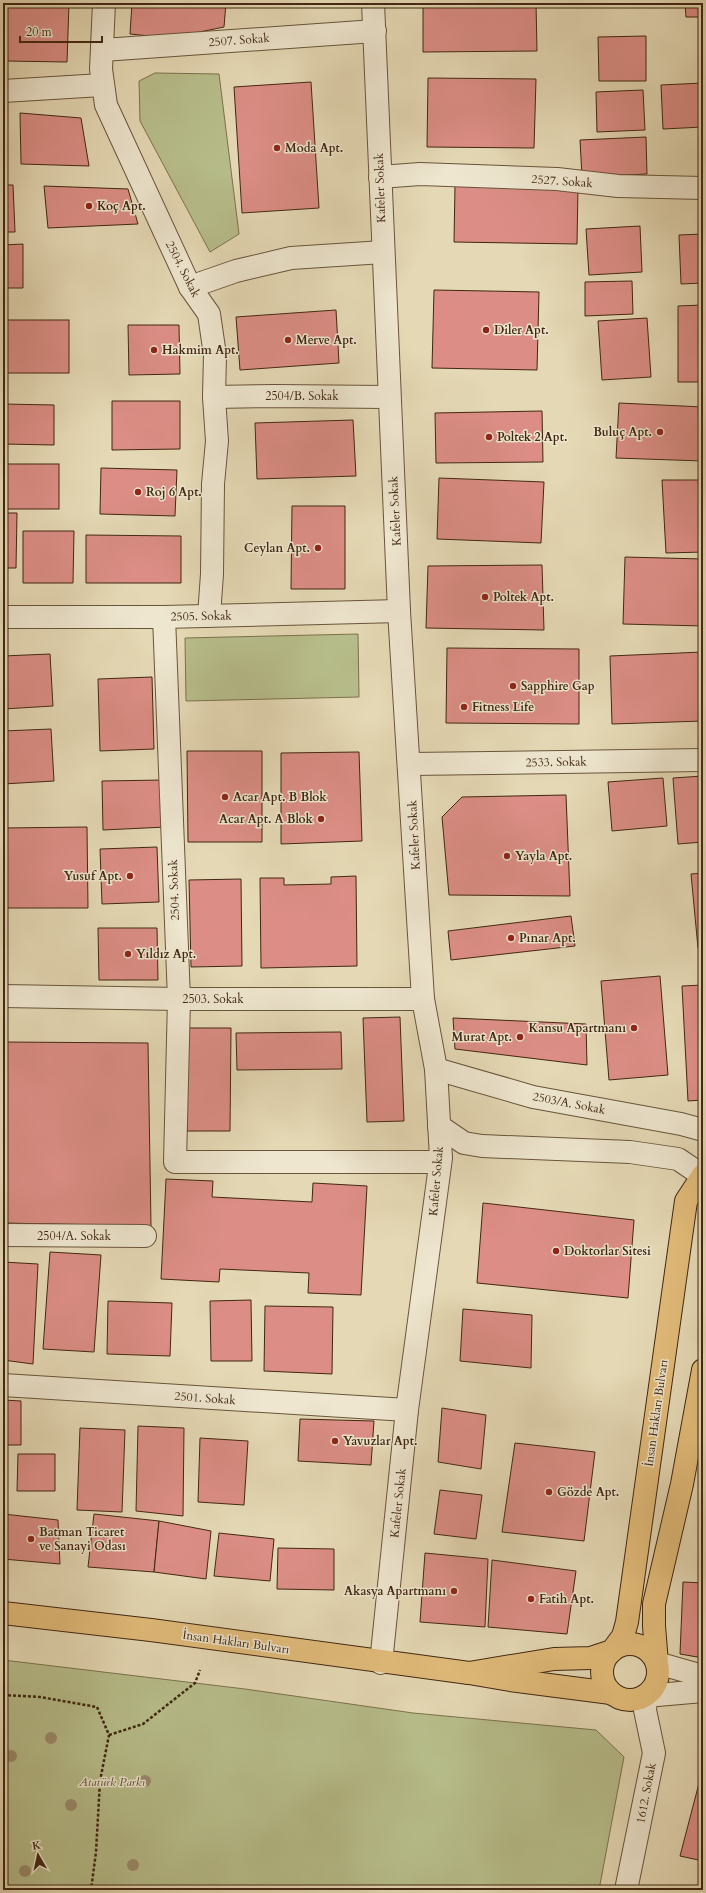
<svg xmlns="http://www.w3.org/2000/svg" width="706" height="1893" viewBox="0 0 706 1893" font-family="Cardo,serif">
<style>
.green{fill:#b7be8b;stroke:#7c724e}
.building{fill:#dc8e86;stroke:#412712}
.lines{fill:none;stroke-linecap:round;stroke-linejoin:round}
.minor-casing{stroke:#6a543b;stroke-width:24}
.major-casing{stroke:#412712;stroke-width:24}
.path{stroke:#412712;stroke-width:2.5;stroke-dasharray:3 2;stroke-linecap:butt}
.minor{stroke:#eee6cf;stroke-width:22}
.major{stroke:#e2bc7a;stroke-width:22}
.tree{fill:#9b8c6c}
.poi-dot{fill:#8f2418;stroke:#eee6cf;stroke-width:1.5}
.labels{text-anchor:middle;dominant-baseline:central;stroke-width:3;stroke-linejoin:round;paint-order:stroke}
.street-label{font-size:12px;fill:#412712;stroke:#eee6cf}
.poi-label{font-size:12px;font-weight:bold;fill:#412712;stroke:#eee6cf;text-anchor:start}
.park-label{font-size:12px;font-style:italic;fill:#5e4d30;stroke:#eee6cf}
</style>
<rect width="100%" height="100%" fill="#e5d9b5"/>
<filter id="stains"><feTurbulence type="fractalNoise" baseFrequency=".005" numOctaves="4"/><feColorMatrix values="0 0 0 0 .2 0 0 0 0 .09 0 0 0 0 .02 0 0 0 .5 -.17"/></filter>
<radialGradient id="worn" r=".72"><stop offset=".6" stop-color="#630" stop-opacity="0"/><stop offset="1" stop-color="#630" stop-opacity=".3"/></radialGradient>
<g class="green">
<polygon points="155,73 219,74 239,234 210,252 140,121 139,81"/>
<polygon points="358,634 359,697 186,701 185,638"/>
<polygon points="3,1660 245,1689 413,1713 596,1730 624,1757 599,1890 3,1890"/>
</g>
<g class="building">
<polygon points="7,3 69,3 67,62 6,61"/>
<polygon points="132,3 226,3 224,27 170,38 130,34"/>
<polygon points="423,3 536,3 537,51 423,52"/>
<polygon points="685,3 703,3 703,17 686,17"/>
<polygon points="646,36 646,81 599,81 598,37"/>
<polygon points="428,78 536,79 534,148 427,147"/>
<polygon points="311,82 319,208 242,213 234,87"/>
<polygon points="703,83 703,127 663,129 661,85"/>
<polygon points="643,90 645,130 597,132 596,92"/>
<polygon points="20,113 81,118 89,166 21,164"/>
<polygon points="646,137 647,174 582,177 580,140"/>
<polygon points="3,185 13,185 15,232 3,232"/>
<polygon points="44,186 128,189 138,224 48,228"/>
<polygon points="455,186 578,187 577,244 454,242"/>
<polygon points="640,226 642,272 589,275 586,229"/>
<polygon points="703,234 703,283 681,284 679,235"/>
<polygon points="23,244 23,288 3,288 3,245"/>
<polygon points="632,281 633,314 585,316 585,282"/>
<polygon points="434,290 539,292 537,370 432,368"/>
<polygon points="703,305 703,382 678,382 678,306"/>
<polygon points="336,310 339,363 240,370 236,317"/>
<polygon points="647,318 651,377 602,380 598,321"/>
<rect x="3" y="320" width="66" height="53"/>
<polygon points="128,325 179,325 180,374 129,375"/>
<polygon points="112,401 180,401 180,449 112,450"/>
<polygon points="619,403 703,407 703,461 616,458"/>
<polygon points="3,404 54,405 54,445 3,444"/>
<polygon points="542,411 543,462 436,463 435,413"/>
<polygon points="353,420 356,476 257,479 255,423"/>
<rect x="3" y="464" width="56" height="45"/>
<polygon points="101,468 177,470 175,516 100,514"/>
<polygon points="439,478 544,482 541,543 437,539"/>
<polygon points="662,480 703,480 703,552 666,553"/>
<polygon points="292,506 345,506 345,589 291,589"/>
<polygon points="3,513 17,513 16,568 3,568"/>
<polygon points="23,531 74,531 73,583 23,583"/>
<polygon points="86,535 181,536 181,583 86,583"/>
<polygon points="625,557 703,559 703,626 623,624"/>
<polygon points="542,565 544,630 426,628 428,566"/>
<polygon points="447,648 579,649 579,724 446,723"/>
<polygon points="703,652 703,721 612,724 610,656"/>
<polygon points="50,654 53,706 3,709 3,656"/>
<polygon points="152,677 154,749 100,751 98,679"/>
<polygon points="51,729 54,781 3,784 3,731"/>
<polygon points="187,751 262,751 262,842 188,842"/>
<polygon points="359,752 362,841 281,844 281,753"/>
<polygon points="703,776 703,842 678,844 673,778"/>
<polygon points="663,778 667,826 612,831 608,782"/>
<polygon points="163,780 166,827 103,830 102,781"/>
<polygon points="566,795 570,896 449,895 442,817 462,797"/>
<polygon points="87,827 88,908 3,908 3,828"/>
<polygon points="157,847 159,902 102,904 100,849"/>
<polygon points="703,873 703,947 698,948 691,874"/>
<polygon points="356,876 357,966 261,968 260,878 284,878 284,885 331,884 331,877"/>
<polygon points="241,879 242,966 191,967 189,880"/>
<polygon points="571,916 575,946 451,960 448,931"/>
<polygon points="98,928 157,928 158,980 99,980"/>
<polygon points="660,976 668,1075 609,1080 601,981"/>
<polygon points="703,985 703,1100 688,1101 682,986"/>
<polygon points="400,1017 404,1121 367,1122 363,1018"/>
<polygon points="453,1018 586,1024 587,1065 455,1049"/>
<polygon points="188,1028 231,1028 230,1131 187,1131"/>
<polygon points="341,1032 342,1069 237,1070 236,1033"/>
<polygon points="3,1042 148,1043 151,1226 3,1223"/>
<polygon points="166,1179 213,1181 212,1197 312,1202 313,1183 367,1186 361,1295 308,1293 309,1273 220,1269 219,1282 161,1279"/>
<polygon points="483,1203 634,1220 628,1298 477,1283"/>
<polygon points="50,1252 101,1255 94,1352 43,1349"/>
<polygon points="3,1262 38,1264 33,1364 3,1360"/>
<polygon points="251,1300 252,1361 211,1361 210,1301"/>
<polygon points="108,1301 172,1303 170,1356 107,1354"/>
<polygon points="265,1306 333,1307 332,1374 264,1371"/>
<polygon points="463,1309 532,1315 531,1368 460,1361"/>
<polygon points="3,1400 21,1401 21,1445 3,1445"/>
<polygon points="442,1408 486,1415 481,1469 438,1462"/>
<polygon points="300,1419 374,1421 371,1465 298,1461"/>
<polygon points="138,1426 184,1428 183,1516 136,1511"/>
<polygon points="80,1428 125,1430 122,1512 77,1510"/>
<polygon points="200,1438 248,1441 244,1505 198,1502"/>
<polygon points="515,1443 595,1452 584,1541 502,1532"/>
<polygon points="18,1454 55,1454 55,1491 17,1491"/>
<polygon points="440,1490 482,1495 476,1539 434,1534"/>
<polygon points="3,1514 58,1520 60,1564 3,1559"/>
<polygon points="94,1514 159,1521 154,1572 88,1567"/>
<polygon points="159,1521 211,1531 206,1579 154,1572"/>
<polygon points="219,1533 274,1539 270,1581 214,1576"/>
<polygon points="278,1548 334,1549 334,1590 277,1589"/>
<polygon points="425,1553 488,1559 485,1627 420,1622"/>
<polygon points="492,1560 576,1571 567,1634 488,1627"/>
<polygon points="683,1582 703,1583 703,1658 680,1654"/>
<polygon points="703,1768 703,1861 680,1856"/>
</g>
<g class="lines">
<g class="minor-casing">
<g id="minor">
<polyline points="104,3 101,69 106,105 190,287 209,314 215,355 214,397 217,441 213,484 212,574 209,616"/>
<polyline points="373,3 399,611 423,999 436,1069 441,1158 407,1410 381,1663"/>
<polyline points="103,50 375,31"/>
<polyline points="3,91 102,85"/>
<polyline points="380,177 420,174 557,179 618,186 703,188"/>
<polyline points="190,287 236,271 291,258 383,252"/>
<polyline points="214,397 274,396 389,397"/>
<polyline points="3,617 164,617 399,611"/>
<polyline points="164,617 179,999 175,1162 440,1162"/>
<polyline points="410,764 703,760"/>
<polyline points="3,996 179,999 423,999"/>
<polyline points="436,1069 533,1097 681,1124 703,1130"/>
<polyline points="439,1126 464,1143 482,1146 630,1152 678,1159 703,1176"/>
<polyline points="3,1235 145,1236"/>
<polyline points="3,1385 407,1410"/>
<polyline points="657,1663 703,1676"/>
<polyline points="626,1890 654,1753 645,1710 646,1696 703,1691"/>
</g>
</g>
<g class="major-casing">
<g id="major">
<polyline points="3,1613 151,1630 469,1673 510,1680 611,1693"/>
<circle cx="630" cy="1672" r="28"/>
<polyline points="657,1663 654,1626 654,1604 682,1484 703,1370"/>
<polyline points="469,1673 554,1659 591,1658 612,1651 623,1636 627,1622 686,1201 703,1175"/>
</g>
</g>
<g class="path">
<polyline points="3,1695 40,1697 97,1707 109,1735 100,1781 96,1852 91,1890"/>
<polyline points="109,1735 143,1724 195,1683 200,1670"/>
</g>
<use href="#minor" class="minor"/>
<use href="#major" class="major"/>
</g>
<g class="tree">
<circle cx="51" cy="1738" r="6"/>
<circle cx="11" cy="1756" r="6"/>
<circle cx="145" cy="1781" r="6"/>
<circle cx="71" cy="1805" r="6"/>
<circle cx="133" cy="1865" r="6"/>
<circle cx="25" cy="1871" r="6"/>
</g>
<g class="poi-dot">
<circle cx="277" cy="148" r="4"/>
<circle cx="89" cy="206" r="4"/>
<circle cx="486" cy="330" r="4"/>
<circle cx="288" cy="340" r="4"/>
<circle cx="154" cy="350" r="4"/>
<circle cx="660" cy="432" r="4"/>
<circle cx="489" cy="437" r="4"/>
<circle cx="138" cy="492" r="4"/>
<circle cx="318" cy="548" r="4"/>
<circle cx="485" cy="597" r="4"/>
<circle cx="513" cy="686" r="4"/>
<circle cx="464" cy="707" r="4"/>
<circle cx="225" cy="797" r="4"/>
<circle cx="321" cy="819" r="4"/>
<circle cx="507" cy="856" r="4"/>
<circle cx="130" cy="876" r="4"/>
<circle cx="511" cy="938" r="4"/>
<circle cx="128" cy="954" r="4"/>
<circle cx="634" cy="1028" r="4"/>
<circle cx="520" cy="1037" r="4"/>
<circle cx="556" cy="1251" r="4"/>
<circle cx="335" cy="1441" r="4"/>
<circle cx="549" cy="1492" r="4"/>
<circle cx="31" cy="1539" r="4"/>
<circle cx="454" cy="1591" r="4"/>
<circle cx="531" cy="1599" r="4"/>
</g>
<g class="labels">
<g class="street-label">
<text transform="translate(239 40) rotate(-4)">2507. Sokak</text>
<text transform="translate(562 181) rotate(4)">2527. Sokak</text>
<text transform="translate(380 188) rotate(-92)">Kafeler Sokak</text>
<text transform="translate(183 269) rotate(63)">2504. Sokak</text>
<text x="302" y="396">2504/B. Sokak</text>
<text transform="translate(395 511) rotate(-93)">Kafeler Sokak</text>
<text transform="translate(201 616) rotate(-1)">2505. Sokak</text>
<text transform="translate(556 762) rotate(-1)">2533. Sokak</text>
<text transform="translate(414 835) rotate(-93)">Kafeler Sokak</text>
<text transform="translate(174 890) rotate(-92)">2504. Sokak</text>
<text x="213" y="999">2503. Sokak</text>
<text transform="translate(569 1103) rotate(11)">2503/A. Sokak</text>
<text transform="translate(436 1181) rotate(-85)">Kafeler Sokak</text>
<text x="74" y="1236">2504/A. Sokak</text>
<text transform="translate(205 1398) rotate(4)">2501. Sokak</text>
<text transform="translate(656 1413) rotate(-82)">İnsan Hakları Bulvarı</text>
<text transform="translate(398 1503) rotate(-84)">Kafeler Sokak</text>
<text transform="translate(236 1642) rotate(8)">İnsan Hakları Bulvarı</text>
<text transform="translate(646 1793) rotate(-79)">1612. Sokak</text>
</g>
<g class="poi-label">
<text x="285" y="148">Moda Apt.</text>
<text x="97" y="206">Koç Apt.</text>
<text x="494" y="330">Diler Apt.</text>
<text x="296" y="340">Merve Apt.</text>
<text x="162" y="350">Hakmim Apt.</text>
<text x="652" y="432" text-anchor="end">Buluç Apt.</text>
<text x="497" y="437">Poltek 2 Apt.</text>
<text x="146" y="492">Roj 6 Apt.</text>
<text x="310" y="548" text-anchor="end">Ceylan Apt.</text>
<text x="493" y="597">Poltek Apt.</text>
<text x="521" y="686">Sapphire Gap</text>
<text x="472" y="707">Fitness Life</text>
<text x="233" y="797">Acar Apt. B Blok</text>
<text x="313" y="819" text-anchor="end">Acar Apt. A Blok</text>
<text x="515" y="856">Yayla Apt.</text>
<text x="122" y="876" text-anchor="end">Yusuf Apt.</text>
<text x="519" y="938">Pınar Apt.</text>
<text x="136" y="954">Yıldız Apt.</text>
<text x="626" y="1028" text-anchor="end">Kansu Apartmanı</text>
<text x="512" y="1037" text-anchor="end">Murat Apt.</text>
<text x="564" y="1251">Doktorlar Sitesi</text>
<text x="343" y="1441">Yavuzlar Apt.</text>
<text x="557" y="1492">Gözde Apt.</text>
<text x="39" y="1532">Batman Ticaret<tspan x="39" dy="14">ve Sanayi Odası</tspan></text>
<text x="446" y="1591" text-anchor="end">Akasya Apartmanı</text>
<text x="539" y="1599">Fatih Apt.</text>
</g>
<g class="park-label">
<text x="112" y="1782">Atatürk Parkı</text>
</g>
</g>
<rect width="706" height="1893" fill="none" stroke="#e5d9b5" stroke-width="16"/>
<rect x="4" y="4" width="698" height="1885" fill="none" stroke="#412712" stroke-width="2"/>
<rect x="8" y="8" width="690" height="1877" fill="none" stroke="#412712"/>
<g transform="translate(38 1855) rotate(351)" stroke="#eee6cf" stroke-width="3" paint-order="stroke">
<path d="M0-3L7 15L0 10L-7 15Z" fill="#412712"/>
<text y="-6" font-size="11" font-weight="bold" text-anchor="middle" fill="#412712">K</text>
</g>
<path d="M20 36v6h82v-6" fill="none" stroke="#412712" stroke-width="2"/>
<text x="26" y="36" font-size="12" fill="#412712" stroke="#eee6cf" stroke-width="3" paint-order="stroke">20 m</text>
<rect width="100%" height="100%" filter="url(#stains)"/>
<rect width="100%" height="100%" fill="url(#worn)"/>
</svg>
